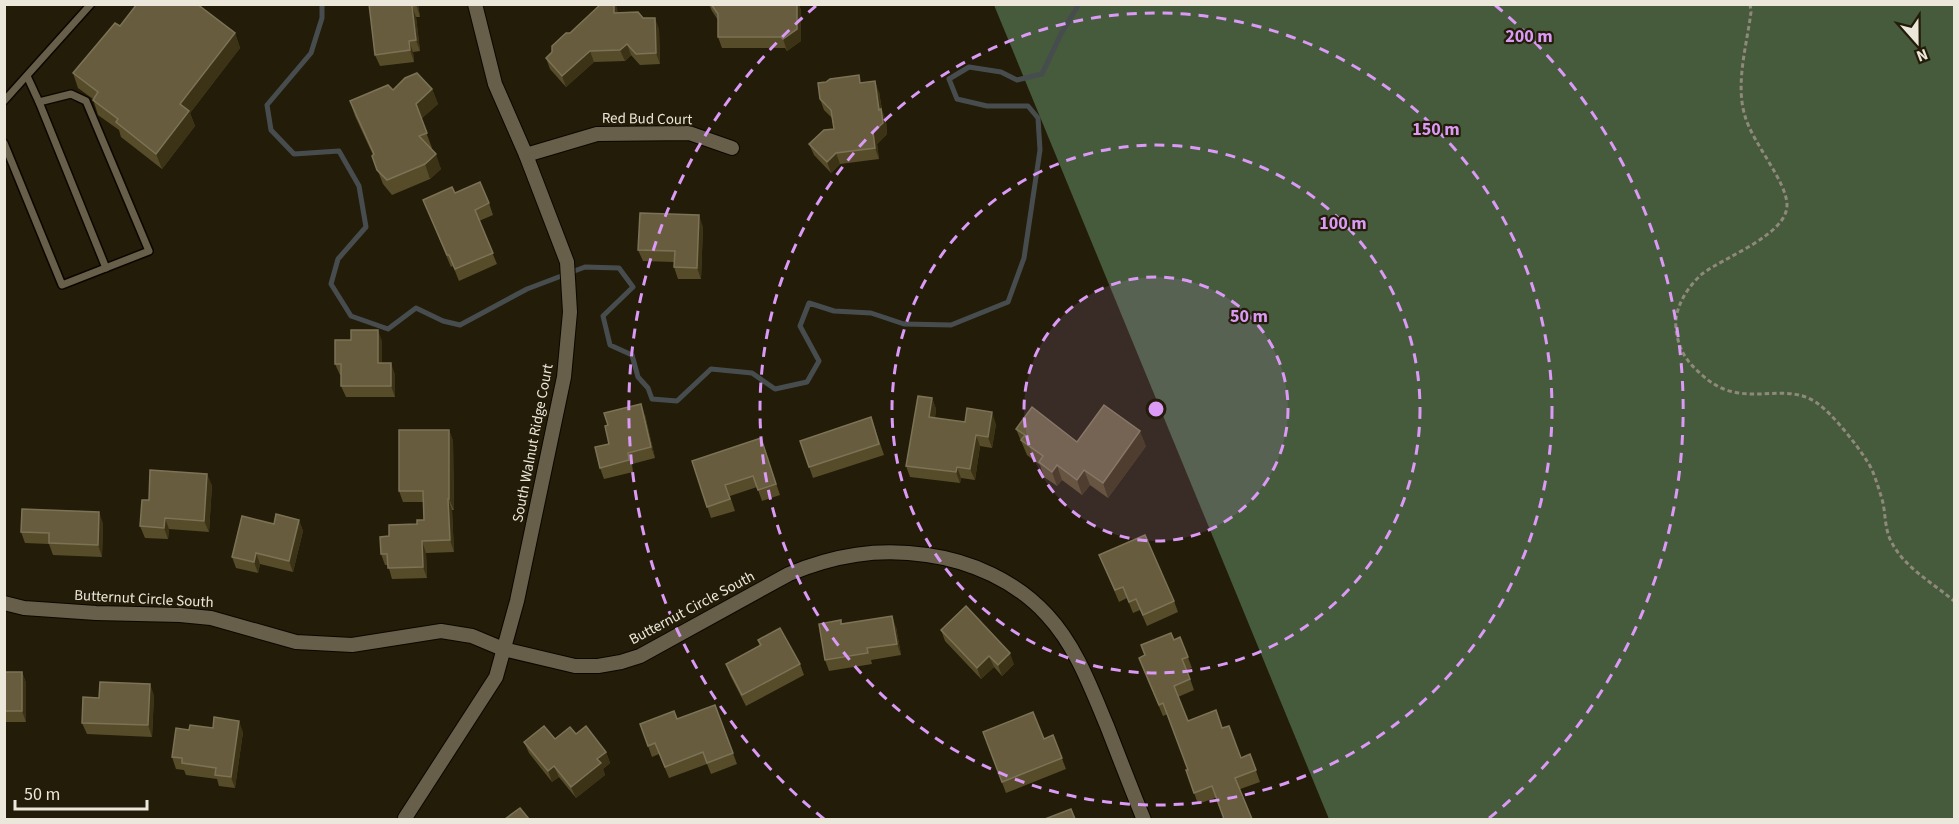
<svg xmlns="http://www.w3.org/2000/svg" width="1959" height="824" viewBox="0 0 1959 824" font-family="'Source Sans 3',sans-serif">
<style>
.forest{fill:#465a3c}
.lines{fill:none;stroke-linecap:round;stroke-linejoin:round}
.stream{stroke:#474d4e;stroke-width:5}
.lane-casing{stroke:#0c0600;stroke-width:10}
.street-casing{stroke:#0c0600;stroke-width:16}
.path{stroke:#8f897a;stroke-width:3;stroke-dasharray:4.5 3;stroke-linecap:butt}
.lane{stroke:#675f4a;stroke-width:7}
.street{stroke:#675f4a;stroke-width:14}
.wall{fill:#574c2a}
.shaded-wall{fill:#3c3215}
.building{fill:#675c3d;stroke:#7c7256;stroke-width:1.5}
.ring{fill:none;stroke:#da9af6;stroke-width:3;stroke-dasharray:10 8}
.labels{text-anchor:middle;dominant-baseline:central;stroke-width:4.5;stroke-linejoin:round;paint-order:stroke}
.street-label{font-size:15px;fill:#ece7db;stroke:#231c09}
.centre{fill:#da9af6;stroke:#231c09;stroke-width:3}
.ring-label{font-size:18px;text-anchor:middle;font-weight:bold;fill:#da9af6;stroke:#231c09;stroke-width:4.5;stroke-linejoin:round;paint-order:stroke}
</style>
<rect width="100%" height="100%" fill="#231c09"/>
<polygon class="forest" points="994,5 1954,5 1954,819 1329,819"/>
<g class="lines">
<polyline class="stream" points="322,4 322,18 311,53 267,105 271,130 294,154 339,151 359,186 366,227 338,259 331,284 351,316 388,329 416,308 443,321 460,325 527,289 585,267 619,268 633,287 603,316 610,345 632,355 638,377 648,388 652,399 677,401 711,369 752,373 775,389 807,382 819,361 800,326 809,303 834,311 871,313 904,324 951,325 1008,302 1024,258 1040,150 1038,118 1028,106 987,106 957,99 949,79 969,67 1001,72 1017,80 1042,74 1062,32 1079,4"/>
<g class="lane-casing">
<g id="lane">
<polyline points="27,76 39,102 106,268"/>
<polyline points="4,101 91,4"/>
<polyline points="4,143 62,285 149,251 86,101 71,94 39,102"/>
</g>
</g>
<g class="street-casing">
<g id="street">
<polyline points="526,155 597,134 689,133 732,148"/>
<path d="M 4,603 L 24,608 L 96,613 L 180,615 L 211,618 L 296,642 L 352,645 L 441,631 L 472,636 L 503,649 L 575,666 L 598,666 L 621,662 L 640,656 L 789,574 C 835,555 877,548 927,555 C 971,561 1016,581 1047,615 C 1076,646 1091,688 1107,726 C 1119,757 1131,788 1144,820"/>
<polyline points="405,818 496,677 517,601 564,377 570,312 567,262 526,155 495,84 475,4"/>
</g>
</g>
<path class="path" d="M 1750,4 L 1751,12 C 1747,44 1735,84 1745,116 C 1752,142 1787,182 1787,205 C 1787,235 1724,257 1702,274 C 1692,283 1683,295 1679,307 C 1673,322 1676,337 1682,351 C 1687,361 1694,368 1702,375 C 1742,412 1783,379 1817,403 C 1832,413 1857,445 1867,461 C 1874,471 1878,487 1882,499 C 1886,513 1884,529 1892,543 C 1905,568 1933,583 1954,601"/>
<use href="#lane" class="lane"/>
<use href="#street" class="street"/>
</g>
<g class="wall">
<polygon points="369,4 418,4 420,17 416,17 420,51 413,52 414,62 380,66 375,55"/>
<polygon points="709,4 799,4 801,11 801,41 787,51 785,48 722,48 718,37 718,20 712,11"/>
<polygon points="618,12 618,13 643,18 659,29 660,64 640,65 631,55 625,61 594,62 566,87 550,69 546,58 570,33"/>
<polygon points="120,26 235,33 240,48 190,113 195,126 162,169 121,137 119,130 98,115 93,99 78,88 73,73"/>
<polygon points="861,83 879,92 882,110 886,121 887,134 877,144 879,159 840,164 831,173 814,155 809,144 834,129 832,118 824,110 820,99"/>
<polygon points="432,89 438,104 421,119 432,148 430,148 441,169 430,179 392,195 383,184 372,156 373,155 355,116 350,101"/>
<polygon points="455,193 489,203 493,215 479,221 497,264 459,281 453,266 451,267 423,200"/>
<polygon points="703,227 701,279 678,279 674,267 674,262 643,261 638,250"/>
<polygon points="382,341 382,363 395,374 395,397 346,397 341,386 341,375 340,375 335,364"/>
<polygon points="932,398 936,409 935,418 965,422 996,424 992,448 980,446 975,480 961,478 960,483 910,477 906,466"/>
<polygon points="645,415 655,458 632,464 633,472 604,479 600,468 609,444"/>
<polygon points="871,417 884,455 813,478 800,441"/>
<polygon points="1016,429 1077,442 1146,446 1108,498 1090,485 1082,495 1062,480 1057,486 1044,477 1040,465 1027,455"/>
<polygon points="449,430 453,441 454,510 452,510 454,552 426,553 427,578 392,579 388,565 385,565 381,554 389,536 424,520 424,502 403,502 399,491"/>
<polygon points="765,450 780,495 762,501 757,487 730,496 735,511 711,518 692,461"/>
<polygon points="212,485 209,532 169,529 168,539 145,538 140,526 149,500"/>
<polygon points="299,520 303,531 293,572 260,564 258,573 236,568 232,557 274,524"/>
<polygon points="103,523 102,557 53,555 49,544 25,543 21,532"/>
<polygon points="1099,555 1174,601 1178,612 1147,626 1140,610 1133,613 1127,598 1119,602"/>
<polygon points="841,620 842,624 896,627 901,655 871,660 872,664 829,671 825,660"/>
<polygon points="941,630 1014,664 1002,676 994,667 981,679 945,641"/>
<polygon points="1180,637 1192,668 1187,670 1194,690 1178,697 1188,721 1222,728 1241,758 1250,754 1260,782 1198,804 1186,770 1188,770 1168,714 1163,716 1143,669 1145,656"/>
<polygon points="758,640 800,664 804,675 746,706 730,675 726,664 760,646"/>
<polygon points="4,672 22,672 26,683 26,722 4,722"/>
<polygon points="154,695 152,737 87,734 82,723 99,698"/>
<polygon points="715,705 737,764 711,774 707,764 669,778 659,754 652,757 640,724 677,719"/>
<polygon points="189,730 243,732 235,788 219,786 217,779 186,775 184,770 176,769 172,757"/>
<polygon points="983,732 1044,739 1053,735 1066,769 1006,793"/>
<polygon points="576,734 606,752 610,763 603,769 605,775 576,798 559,777 552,782 529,753 524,742 555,739"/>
</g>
<g class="shaded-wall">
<polygon points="416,4 418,4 420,17"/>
<polygon points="614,4 616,4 618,12 619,25 614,13"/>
<polygon points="797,4 799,4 801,11 801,41 787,51 783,39"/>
<polygon points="412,6 416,17 420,51 416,40"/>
<polygon points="655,18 659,29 660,64 656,53"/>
<polygon points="235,33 240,48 190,113 195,126 162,169 156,154 180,104"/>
<polygon points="409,41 413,52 414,62 410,50"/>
<polygon points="627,44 631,55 625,61 620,50"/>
<polygon points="590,51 594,62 566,87 562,76"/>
<polygon points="875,81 879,92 882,110 886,121 887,134 877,144 879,159 875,148 873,132 879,110"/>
<polygon points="432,89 438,104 421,119 416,104"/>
<polygon points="836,153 840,164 831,173 827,162"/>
<polygon points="436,154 441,169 430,179 425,164"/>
<polygon points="699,215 703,227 701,279 697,268"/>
<polygon points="378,330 382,341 382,374 378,363"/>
<polygon points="391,363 395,374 395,397 391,386"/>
<polygon points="932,398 936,409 933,428 929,417"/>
<polygon points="641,404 645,415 655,458 651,447"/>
<polygon points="992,412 996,424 992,448 988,437"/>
<polygon points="449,430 453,441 454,510 449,499"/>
<polygon points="1140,431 1146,446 1108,498 1103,483"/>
<polygon points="976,435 980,446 975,480 970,469"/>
<polygon points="1057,465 1062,480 1057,486 1052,472"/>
<polygon points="957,467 961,478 960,483 956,472"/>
<polygon points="1084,470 1090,485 1082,495 1077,480"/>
<polygon points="207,474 212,485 209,532 204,521"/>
<polygon points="448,499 452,510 454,552 450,540"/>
<polygon points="99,512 103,523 102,557 98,545"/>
<polygon points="165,518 169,529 168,539 164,528"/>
<polygon points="299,520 303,531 293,572 289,561"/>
<polygon points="422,541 426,553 427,578 423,567"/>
<polygon points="256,553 260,564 258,573 254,562"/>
<polygon points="892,616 896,627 901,655 897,644"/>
<polygon points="1010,653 1014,664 1002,676 998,665"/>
<polygon points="989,656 994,667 981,679 977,668"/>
<polygon points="22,672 26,683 26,722 22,711"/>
<polygon points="150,684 154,695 152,737 148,725"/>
<polygon points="239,721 243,732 235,788 231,777"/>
<polygon points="606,752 610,763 603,769 605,775 576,798 571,787 597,759"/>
<polygon points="554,766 559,777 552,782 548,771"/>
</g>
<g class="building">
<polygon points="137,4 197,4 235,33 180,104 189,111 156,154 116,122 118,119 93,100 98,92 73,73 115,23 120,26"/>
<polygon points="369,4 416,4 416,5 412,6 416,40 409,41 410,50 375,55"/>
<polygon points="601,4 614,4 614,13 638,12 643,18 655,18 656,53 636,54 627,44 620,50 590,51 562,76 546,58 552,52 552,46 566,33 570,33"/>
<polygon points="711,4 797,4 797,29 783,39 781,37 718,37 718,14"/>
<polygon points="417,73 432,89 416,104 427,133 419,136 436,154 425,164 387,180 377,170 372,156 374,154 350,101 388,85 393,90 405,78"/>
<polygon points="859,75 860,83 875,81 879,110 881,109 883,123 873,132 875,148 836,153 827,162 809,144 824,130 834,129 831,110 820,99 818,83 826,82 830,79"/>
<polygon points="480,182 489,203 475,210 493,253 455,269 449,255 447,255 423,200 452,187 455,193"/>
<polygon points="640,213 699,215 697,268 674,267 675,251 638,250"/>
<polygon points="351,330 378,330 378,363 391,363 391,386 341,386 341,364 335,364 335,340 351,340"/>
<polygon points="918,396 932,398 929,417 965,422 967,408 992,412 988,437 976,435 970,469 957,467 956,472 906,466"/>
<polygon points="641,404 651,447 628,453 629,460 600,468 595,447 609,444 605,426 608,425 604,413"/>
<polygon points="1104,405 1140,431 1103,483 1084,470 1077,480 1057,465 1052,472 1039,462 1043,456 1021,440 1025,435 1016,429 1032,407 1077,442"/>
<polygon points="871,417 879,444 809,467 800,441"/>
<polygon points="399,430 449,430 449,499 448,499 450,540 422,541 423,567 388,568 387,554 381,554 380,537 389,536 389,525 417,524 417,520 424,520 423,491 399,491"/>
<polygon points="761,438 776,484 758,490 753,476 725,485 730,499 707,507 692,461"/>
<polygon points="150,470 207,474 204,521 165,518 164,528 140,526 142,500 149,500"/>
<polygon points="22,509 99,512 98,545 49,543 49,533 21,532"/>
<polygon points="276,514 299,520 289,561 256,553 254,562 232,557 242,516 274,524"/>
<polygon points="1145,535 1174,601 1143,615 1136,599 1129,602 1123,587 1115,590 1099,555"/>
<polygon points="966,606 1010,653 998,665 989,656 977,668 941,630"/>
<polygon points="892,616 897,644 867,648 868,653 825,660 819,624 841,620 841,624"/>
<polygon points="780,628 800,664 742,695 726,664 761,645 758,640"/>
<polygon points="1171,633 1174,640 1180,637 1188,657 1182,659 1190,679 1174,686 1188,721 1216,710 1222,728 1229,726 1241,758 1250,754 1256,770 1235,778 1252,819 1224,819 1212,786 1194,793 1186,770 1188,770 1163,703 1159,705 1139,658 1145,655 1141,645"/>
<rect x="4" y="672" width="18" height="39"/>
<polygon points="100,682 150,684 148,725 82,723 83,697 99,698"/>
<polygon points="715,705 733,753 707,763 703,752 665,767 655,743 648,746 640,724 674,711 677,719"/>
<polygon points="1033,712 1044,739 1053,735 1062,758 1002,782 983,732"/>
<polygon points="214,717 239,721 231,777 215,775 216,768 182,763 182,758 172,757 176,728 189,730 190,725 213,728"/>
<polygon points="544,726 555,739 570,727 576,734 586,726 606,752 597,759 601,763 571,787 554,766 548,771 524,742"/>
<polygon points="520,808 529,819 505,819"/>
<polygon points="1071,809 1075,819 1045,819"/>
</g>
<circle cx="1156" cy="409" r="132" fill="#da9af6" fill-opacity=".12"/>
<g class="ring">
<circle cx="1156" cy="409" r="132"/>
<circle cx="1156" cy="409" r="264"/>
<circle cx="1156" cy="409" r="396"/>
<path d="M824 819A528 528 0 0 1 817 5M1495 5A528 528 0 0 1 1488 819"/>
</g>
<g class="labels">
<g class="street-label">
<text transform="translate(647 119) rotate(1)">Red Bud Court</text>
<text transform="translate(533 443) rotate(-79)">South Walnut Ridge Court</text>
<text transform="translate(144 599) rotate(3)">Butternut Circle South</text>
<text transform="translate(692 608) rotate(-28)">Butternut Circle South</text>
</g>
</g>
<circle cx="1156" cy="409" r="9" class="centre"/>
<g class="ring-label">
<text x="1529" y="42">200 m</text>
<text x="1436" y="135">150 m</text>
<text x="1343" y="229">100 m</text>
<text x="1249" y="322">50 m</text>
</g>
<rect width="1959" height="824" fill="none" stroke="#ece7db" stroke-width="12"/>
<g transform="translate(1917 42) rotate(159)" stroke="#231c09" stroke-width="4.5" paint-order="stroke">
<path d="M0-4.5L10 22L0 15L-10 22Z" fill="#ece7db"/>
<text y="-9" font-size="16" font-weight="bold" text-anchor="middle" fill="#ece7db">N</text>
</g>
<path d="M15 800v9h132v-9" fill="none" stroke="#ece7db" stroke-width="3"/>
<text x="24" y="800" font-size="18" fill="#ece7db" stroke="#231c09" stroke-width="4.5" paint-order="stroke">50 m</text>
</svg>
